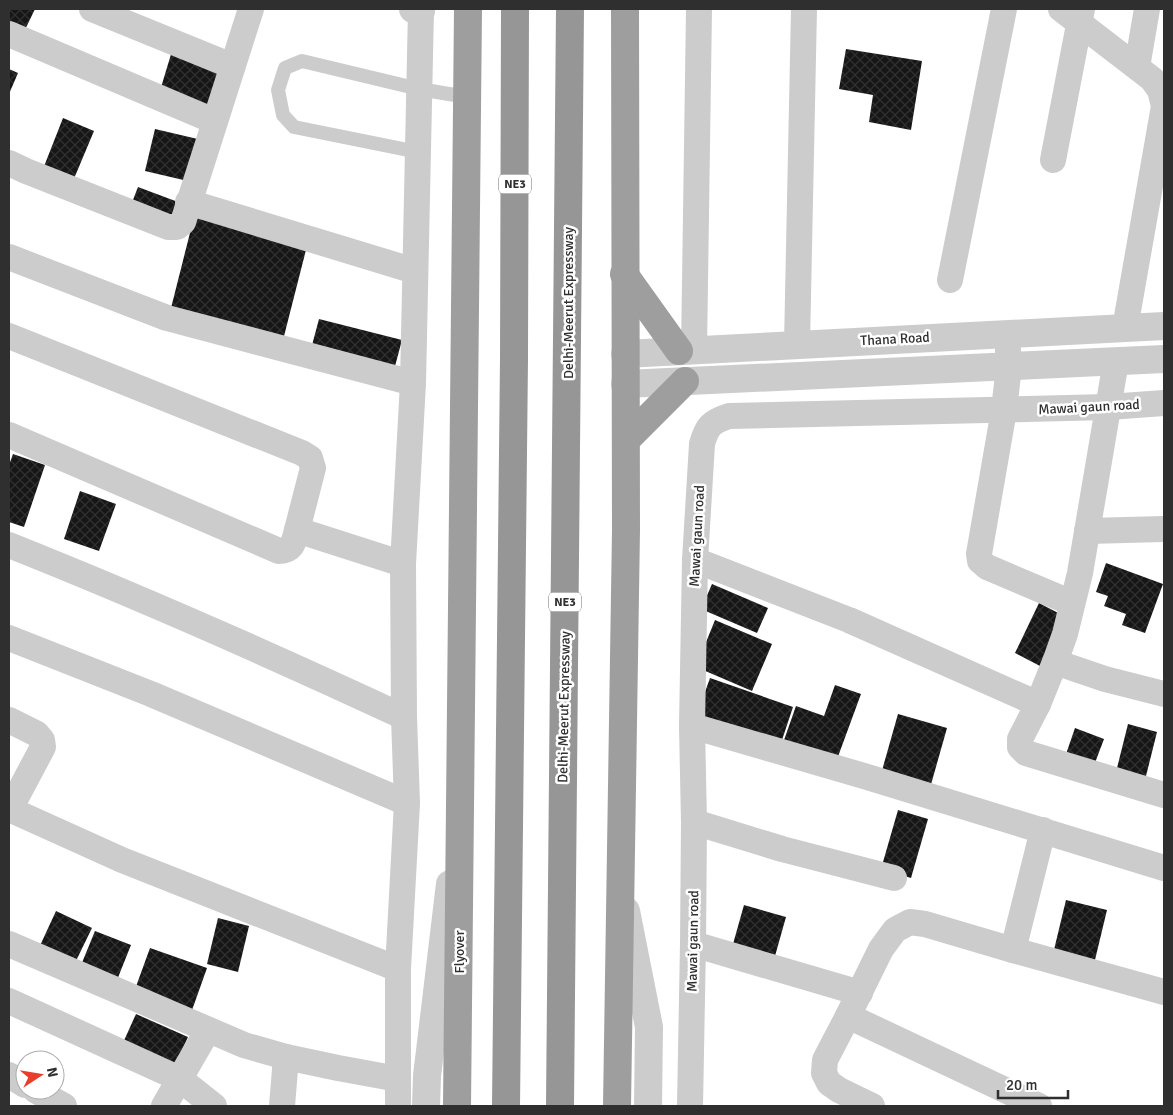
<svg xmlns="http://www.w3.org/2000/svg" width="1173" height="1115" viewBox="0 0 1173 1115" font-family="Signika,sans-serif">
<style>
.building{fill:url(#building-cross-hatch)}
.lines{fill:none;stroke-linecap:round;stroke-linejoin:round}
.service{stroke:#ccc;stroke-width:14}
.minor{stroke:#ccc;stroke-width:26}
.tertiary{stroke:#ccc;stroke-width:28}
.trunk{stroke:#9e9e9e;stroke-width:28}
.motorway{stroke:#969696;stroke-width:28}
.labels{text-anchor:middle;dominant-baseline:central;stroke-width:5;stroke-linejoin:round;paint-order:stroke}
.shield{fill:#fff;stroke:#6d6d6d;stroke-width:1}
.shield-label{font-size:12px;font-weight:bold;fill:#2f2f2f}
.street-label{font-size:14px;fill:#2f2f2f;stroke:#fff}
</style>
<defs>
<pattern id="building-cross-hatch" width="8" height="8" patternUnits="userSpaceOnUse" patternTransform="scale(1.25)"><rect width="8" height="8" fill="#161616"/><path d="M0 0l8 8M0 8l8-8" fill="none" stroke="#303030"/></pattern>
</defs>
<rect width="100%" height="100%" fill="#fff"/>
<g class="building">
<polygon points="9,9 35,9 22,36 9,30"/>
<polygon points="846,49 922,61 911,130 869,122 873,95 839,89"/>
<polygon points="172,51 221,66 208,109 159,94"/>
<polygon points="9,69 18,73 9,94"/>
<polygon points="63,118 94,131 73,181 43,169"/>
<polygon points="155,129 202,140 192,182 145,171"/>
<polygon points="138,187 178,202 171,220 131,205"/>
<polygon points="195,213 308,242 282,344 169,316"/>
<polygon points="319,319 402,340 394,370 311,349"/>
<polygon points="13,454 45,465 24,527 9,522 9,465"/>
<polygon points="80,491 116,504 99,551 64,539"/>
<polygon points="1106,563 1163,584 1145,633 1122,625 1126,614 1104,606 1108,596 1096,592"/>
<polygon points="712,584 768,608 757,633 701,609"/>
<polygon points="1039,603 1064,616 1040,666 1015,653"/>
<polygon points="715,620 772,644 752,691 696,667"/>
<polygon points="710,678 793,707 779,749 695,720"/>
<polygon points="835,685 861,694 836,762 783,743 796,706 824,716"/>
<polygon points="898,714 947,728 930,788 881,774"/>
<polygon points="1128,724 1157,732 1145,780 1116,772"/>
<polygon points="1075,728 1104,739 1093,768 1065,757"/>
<polygon points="898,810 928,819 911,878 881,869"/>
<polygon points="1066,900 1107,910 1094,964 1053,954"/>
<polygon points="744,905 786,917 775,956 733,944"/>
<polygon points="56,911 92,928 73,967 38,950"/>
<polygon points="218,918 249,926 238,972 207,964"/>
<polygon points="95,931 131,945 115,985 79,970"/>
<polygon points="150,948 207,968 191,1013 134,992"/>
<polygon points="136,1014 188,1037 173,1069 122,1045"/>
</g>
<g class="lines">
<polyline class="service" points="418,152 294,127 283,115 278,90 285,68 302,61 419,89 467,97"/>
<g class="minor">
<polyline points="92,9 232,66"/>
<polyline points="1061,9 1152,79 1160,90 1164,106 1125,328"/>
<polyline points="9,34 214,121"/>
<polyline points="1137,67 1147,9"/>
<polyline points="1053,160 1082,9"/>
<polyline points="9,163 26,171 168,227 177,227 183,222 251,9"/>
<polyline points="188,202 415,271"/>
<polyline points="9,257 167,318 413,383"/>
<polyline points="950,280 1004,9"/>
<polyline points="1007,334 1009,366 1004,410 979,554 980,561 987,567 1072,603"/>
<polyline points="9,336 302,453 310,458 313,468 297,530 403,564"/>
<polyline points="797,344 804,9"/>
<polyline points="694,351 699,9"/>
<polyline points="1116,361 1080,573 1065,634 1055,662 1105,679 1164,694"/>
<path d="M 9,435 L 279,551 C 293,551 294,541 297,530"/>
<polyline points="1087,531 1164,529"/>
<path d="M 9,545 C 142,598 273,656 404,717"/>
<polyline points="695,560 849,620 1038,704"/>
<polyline points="9,638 151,694 407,803"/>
<polyline points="1055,662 1038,704 1020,739 1020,747 1026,753 1164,795"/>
<polyline points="9,720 37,734 42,740 43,747 9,811"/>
<polyline points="692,726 864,776 1164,868"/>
<polyline points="9,809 122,860 398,969"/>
<polyline points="694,822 782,849 894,878"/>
<polyline points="1043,830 1013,950 1164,992"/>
<polyline points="9,944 244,1045 286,1057 338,1068 398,1079"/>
<polyline points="693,944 860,993"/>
<polyline points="9,1001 180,1079 214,1106"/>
<polyline points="848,1016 1039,1106"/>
<polyline points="9,1075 25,1085"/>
<polyline points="35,1090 64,1106"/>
<polyline points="164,1106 208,1030"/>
<polyline points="282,1106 286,1057"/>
<polyline points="398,1106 398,969 407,803 404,717 403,564 413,383 421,9"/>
<path d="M 690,1106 L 693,944 L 694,822 L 692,726 L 695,560 L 702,444 C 707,426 711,422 729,416 L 1108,407 L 1164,403"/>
<polyline points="872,1106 839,1090 829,1083 824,1073 825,1060 848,1016 881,949 895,930 910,922 925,924 1013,950"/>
</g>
<g class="tertiary">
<polyline points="413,9 421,11"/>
<polyline points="625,354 1164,326"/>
<polyline points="625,384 1164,359"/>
<polyline points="626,911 649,1027 648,1106"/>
<polyline points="426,1106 427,1076 450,884"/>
</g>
<g class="trunk">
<polyline points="624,274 679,351"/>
<polyline points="626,440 685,381"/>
<polyline points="457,1106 468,9"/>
<polyline points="617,1106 626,530 625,9"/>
</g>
<g class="motorway">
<polyline points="506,1106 514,359 515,9"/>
<polyline points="560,1106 570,9"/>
</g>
</g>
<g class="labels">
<g class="shield">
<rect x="499" y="174.5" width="32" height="19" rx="4"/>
<rect x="549" y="592.5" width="32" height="19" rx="4"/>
</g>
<g class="shield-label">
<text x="515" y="184">NE3</text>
<text x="565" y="602">NE3</text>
</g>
<g class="street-label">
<text transform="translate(568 303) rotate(-90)">Delhi-Meerut Expressway</text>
<text transform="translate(895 339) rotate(-3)">Thana Road</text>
<text transform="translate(1089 407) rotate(-3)">Mawai gaun road</text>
<text transform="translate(697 536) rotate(-87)">Mawai gaun road</text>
<text transform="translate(564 707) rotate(-89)">Delhi-Meerut Expressway</text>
<text transform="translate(693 941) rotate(-89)">Mawai gaun road</text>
<text transform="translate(459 952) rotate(-90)">Flyover</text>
</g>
</g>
<rect width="1173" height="1115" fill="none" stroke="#2f2f2f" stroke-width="20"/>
<g transform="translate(40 1075) rotate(78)"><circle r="24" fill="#ffffff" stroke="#acacac"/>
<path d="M0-4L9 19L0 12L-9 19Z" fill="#eb3d2b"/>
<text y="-8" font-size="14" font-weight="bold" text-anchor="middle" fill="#2f2f2f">N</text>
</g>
<path d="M998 1090v8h70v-8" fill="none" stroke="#2f2f2f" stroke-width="2.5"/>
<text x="1006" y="1090" font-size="15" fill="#2f2f2f" stroke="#ffffff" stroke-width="4" paint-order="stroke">20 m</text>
</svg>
